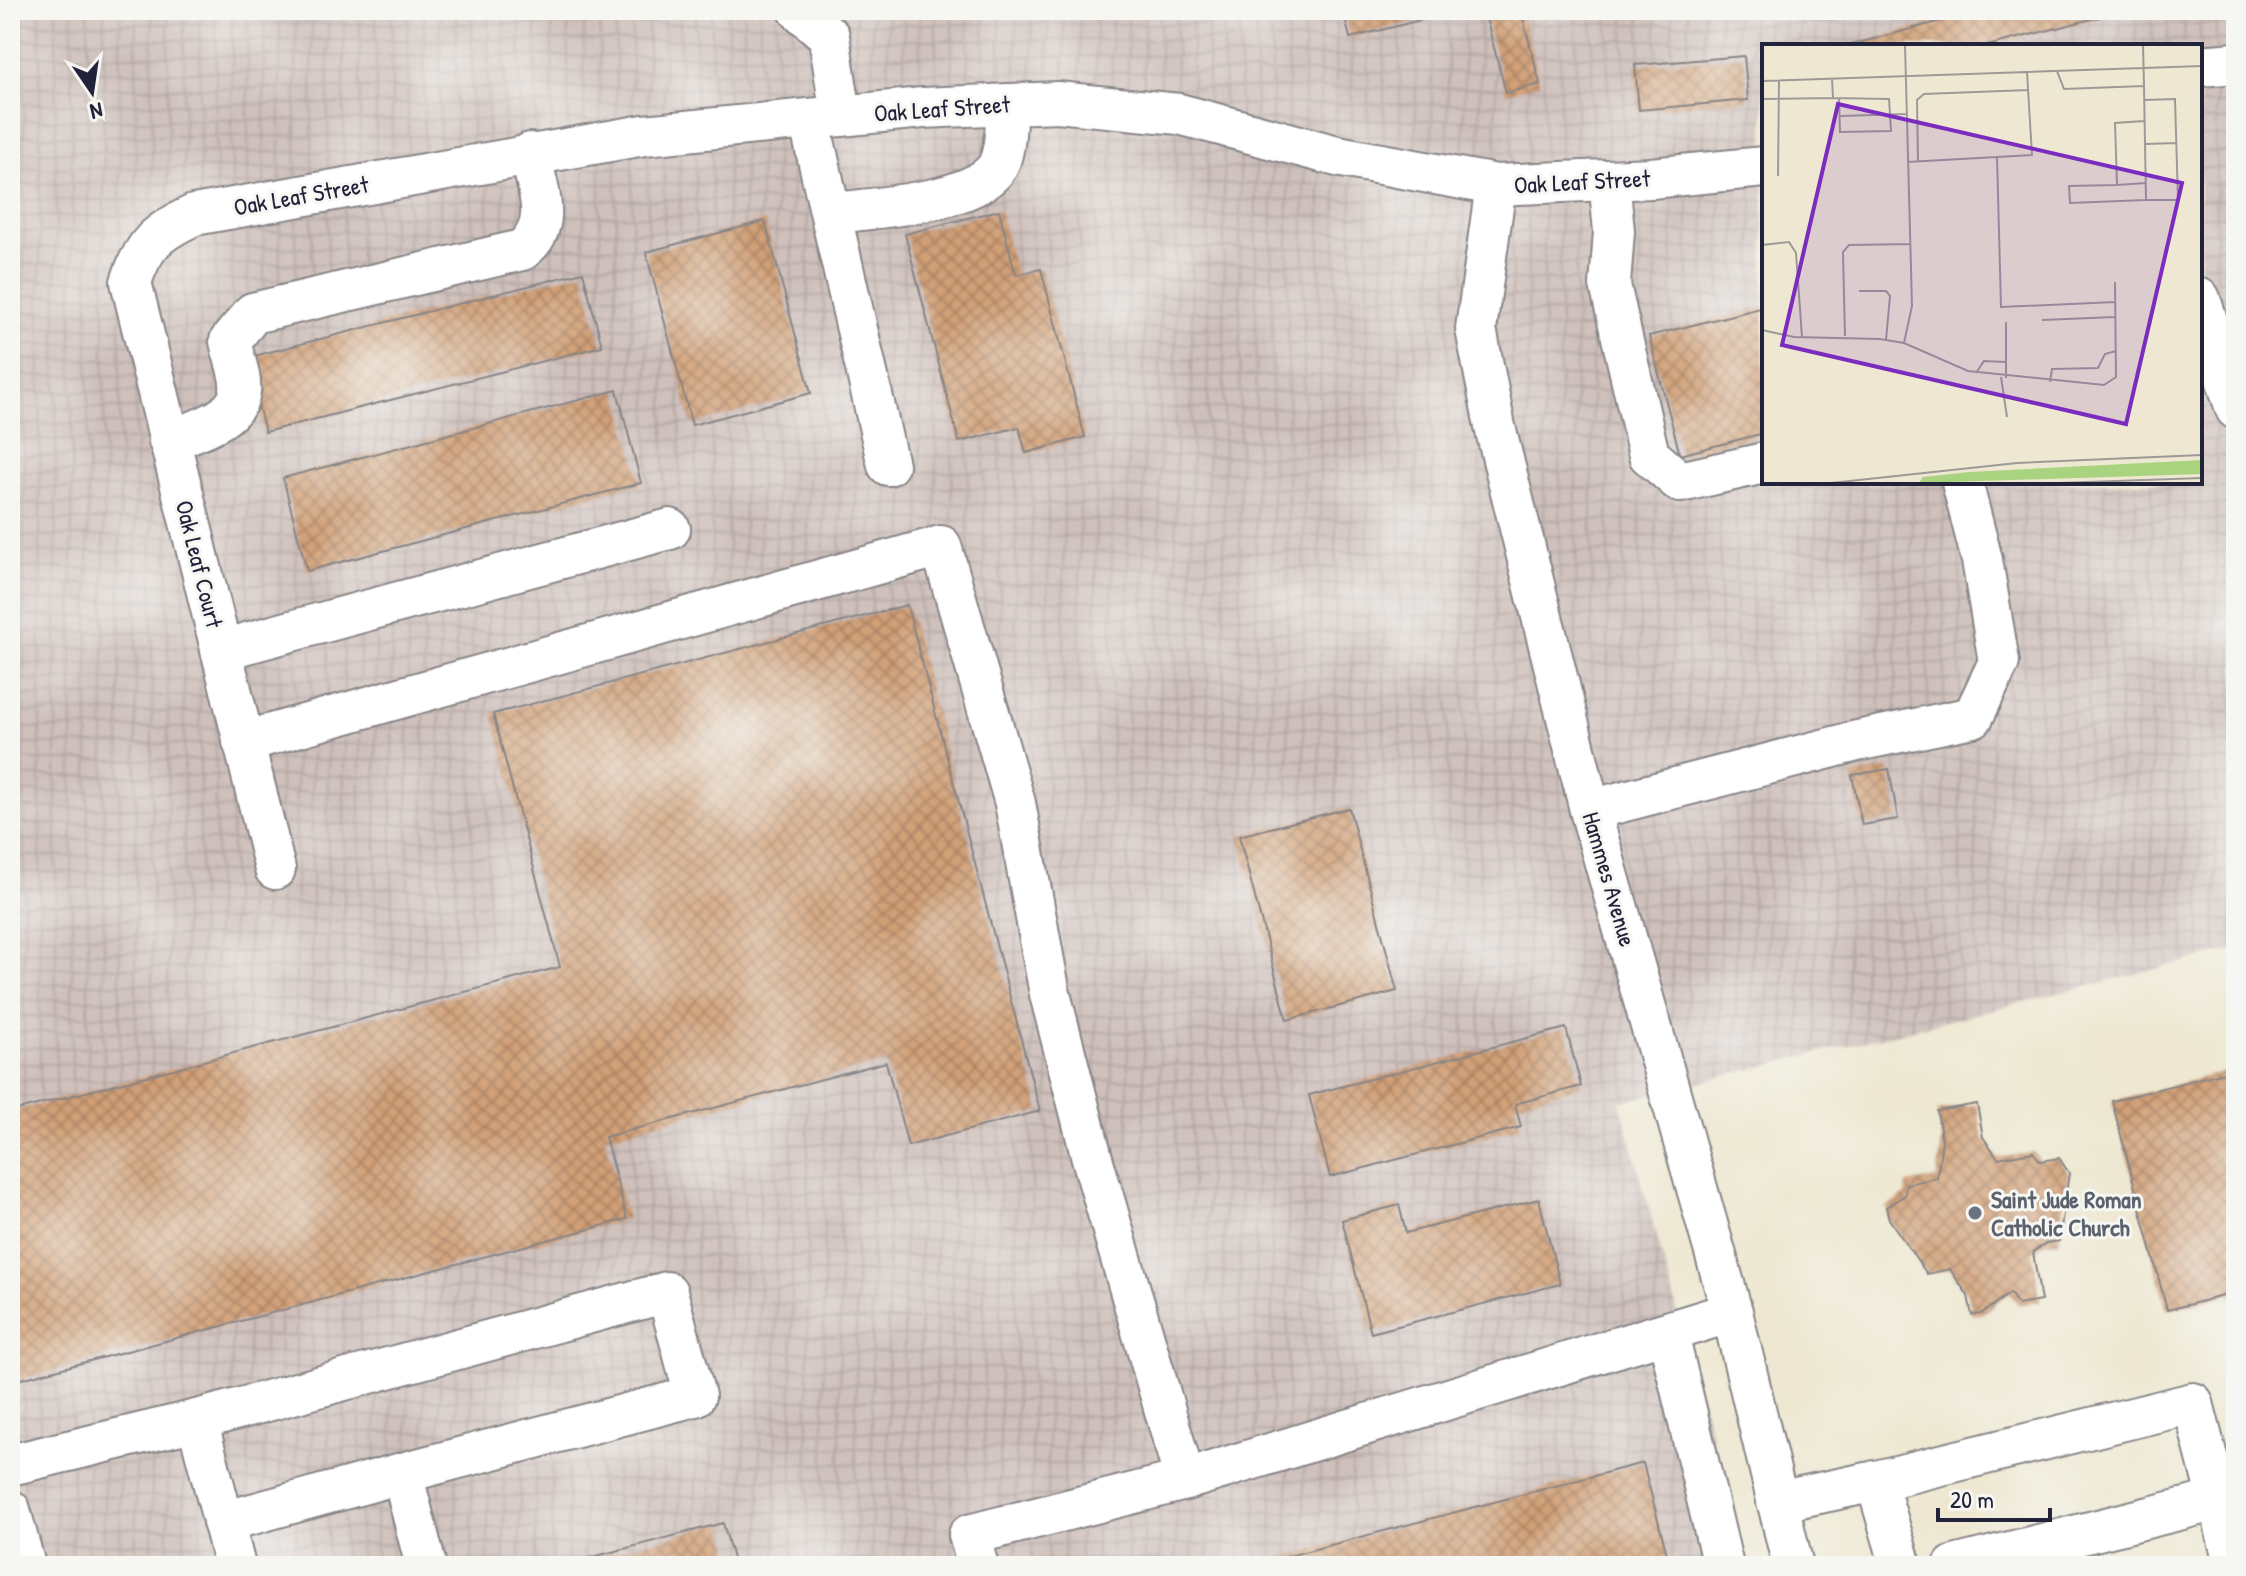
<svg xmlns="http://www.w3.org/2000/svg" width="2246" height="1576" viewBox="0 0 2246 1576" font-family="'Patrick Hand',sans-serif">
<style>
.industrial{fill:url(#industrial-grid);fill-rule:evenodd}
.building{fill:url(#building-cross-hatch)}
.lines{fill:none;stroke-linecap:round;stroke-linejoin:round}
.minor-casing{stroke:#888586;stroke-width:44}
.minor{stroke:#fff;stroke-width:40}
.worship-dot{fill:#6b7280;stroke:#f6f6f2;stroke-width:3}
.labels{text-anchor:middle;dominant-baseline:central;stroke-width:6;stroke-linejoin:round;paint-order:stroke}
.street-label{font-size:24px;fill:#22223b;stroke:#f6f6f2}
.worship-label{font-size:24px;font-weight:bold;fill:#5b616d;stroke:#f6f6f2;text-anchor:start}
.inset-road{fill:none;stroke:#9c9996;stroke-width:2}
.view{fill:#7b2cbf;fill-opacity:0.15;stroke:#7b2cbf;stroke-width:4}
.inset-edge{fill:none;stroke:#22223b;stroke-width:4}
</style>
<defs>
<pattern id="industrial-grid" width="8" height="8" patternUnits="userSpaceOnUse" patternTransform="scale(2)"><rect width="8" height="8" fill="#cfc0bb"/><path d="M0 4h8M4 0v8" fill="none" stroke="#b1a5a2"/></pattern>
<pattern id="building-cross-hatch" width="8" height="8" patternUnits="userSpaceOnUse" patternTransform="scale(2)"><rect width="8" height="8" fill="#d2a077"/><path d="M0 0l8 8M0 8l8-8" fill="none" stroke="#aa8263"/></pattern>
</defs>
<rect width="100%" height="100%" fill="#f6f6f2"/>
<filter id="ink" filterUnits="userSpaceOnUse"><feTurbulence type="fractalNoise" baseFrequency=".0125" numOctaves="2"/><feDisplacementMap in="SourceGraphic" scale="16" xChannelSelector="R" yChannelSelector="G"/><feConvolveMatrix kernelMatrix="1 2 1 2 8 2 1 2 1" color-interpolation-filters="sRGB"/></filter>
<filter id="wash" filterUnits="userSpaceOnUse"><feTurbulence type="fractalNoise" baseFrequency=".006" numOctaves="4" result="noise"/><feDisplacementMap in="SourceGraphic" scale="32" xChannelSelector="R" yChannelSelector="G"/><feGaussianBlur stdDeviation="1.8" result="paint"/><feColorMatrix in="noise" values="0 0 0 0 0 0 0 0 0 0 0 0 0 0 0 0 0 1.4 0 .05"/><feComposite in="paint" operator="in"/></filter>
<g filter="url(#wash)">
<rect width="100%" height="100%" fill="#eee8d2"/>
<path class="industrial" d="M 10,10 L 2236,10 L 2236,949 L 1620,1102 L 1747,1566 L 10,1566 ZM 1764,46 L 2200,46 L 2200,482 L 1764,482 Z"/>
<g id="blocks">
<g class="building">
<polygon points="1343,10 1434,10 1436,16 1350,38"/>
<polygon points="1484,10 1521,10 1540,84 1506,93"/>
<polygon points="1982,10 2122,10 2123,11 1987,46 1847,46"/>
<polygon points="1744,56 1748,100 1639,110 1635,65"/>
<polygon points="999,210 1016,275 1041,269 1085,437 1026,453 1019,427 959,442 905,234"/>
<polygon points="765,221 811,393 692,425 646,252"/>
<polygon points="583,272 602,346 265,432 246,358"/>
<polygon points="1764,307 1764,433 1680,455 1649,336"/>
<polygon points="617,390 641,483 307,571 283,478"/>
<polygon points="907,605 1040,1111 908,1146 886,1062 605,1137 627,1219 10,1382 10,1112 560,967 493,714"/>
<polygon points="1889,769 1898,819 1862,825 1852,775"/>
<polygon points="1349,808 1397,991 1287,1020 1239,836"/>
<polygon points="1566,1028 1581,1086 1515,1104 1521,1127 1330,1177 1309,1095"/>
<polygon points="2236,1069 2236,1308 2231,1294 2167,1310 2112,1101"/>
<polygon points="1977,1104 1983,1137 1998,1158 2033,1152 2040,1161 2059,1158 2069,1173 2059,1241 2046,1243 2033,1252 2041,1301 2018,1305 2010,1293 1981,1314 1972,1315 1968,1296 1950,1269 1927,1274 1889,1219 1886,1207 1905,1195 1906,1184 1937,1178 1942,1140 1937,1111"/>
<polygon points="1539,1199 1560,1284 1371,1333 1342,1220 1399,1205 1406,1233"/>
<polygon points="1643,1463 1670,1566 1255,1566 1254,1565"/>
<polygon points="723,1523 735,1566 562,1566 562,1565"/>
</g>
</g>
</g>
<g filter="url(#ink)">
<use href="#blocks" fill-opacity="0" stroke="#888586" stroke-width="2"/>
<g class="lines">
<g class="minor-casing">
<g id="minor">
<polyline points="799,10 829,36 841,116"/>
<polyline points="2200,66 2236,63"/>
<polyline points="809,119 888,465"/>
<polyline points="1609,180 1614,231 1610,285 1649,455 1680,482 1764,463"/>
<polyline points="1496,185 1476,329 1495,427 1590,810 1732,1312 1793,1566"/>
<path d="M 831,214 C 873,207 967,204 995,170 C 1007,154 1005,123 1007,104"/>
<polyline points="2200,299 2236,409"/>
<path d="M 169,441 C 191,431 237,421 240,391 C 242,377 233,356 230,341 L 253,313 L 522,250 C 555,226 537,188 530,153"/>
<polyline points="221,650 670,529"/>
<polyline points="243,742 941,546 1015,803 1050,994 1092,1158 1185,1480"/>
<polyline points="1590,810 1857,741 1973,717 1999,662 1982,560 1962,482"/>
<path d="M 275,869 L 131,282 C 144,243 157,232 194,215 L 644,135 L 923,108 L 1057,102 L 1179,114 L 1337,156 L 1496,185 L 1651,178 L 1764,167"/>
<polyline points="1668,1334 1723,1566"/>
<polyline points="197,1420 667,1292 695,1396 402,1473"/>
<polyline points="10,1465 197,1420 235,1566"/>
<polyline points="1777,1502 1876,1481"/>
<polyline points="10,1510 25,1566"/>
<polyline points="223,1522 402,1473 426,1566"/>
<polyline points="978,1566 969,1535 1185,1480 1732,1312"/>
<polyline points="1901,1566 1876,1481 2193,1403 2235,1566"/>
<polyline points="1954,1566 2218,1500"/>
</g>
</g>
<use href="#minor" class="minor"/>
</g>
</g>
<circle class="worship-dot" cx="1975" cy="1213" r="8"/>
<g class="labels">
<g class="street-label">
<text transform="translate(942 108) rotate(-4)">Oak Leaf Street</text>
<text transform="translate(1582 181) rotate(-3)">Oak Leaf Street</text>
<text transform="translate(301 195) rotate(-10)">Oak Leaf Street</text>
<text transform="translate(200 564) rotate(76)">Oak Leaf Court</text>
<text transform="translate(1610 879) rotate(74)">Hammes Avenue</text>
</g>
<g class="worship-label">
<text x="1991" y="1199">Saint Jude Roman<tspan x="1991" dy="28">Catholic Church</tspan></text>
</g>
</g>
<g transform="translate(1762 44)">
<rect width="440" height="440" fill="#eee8d2"/>
<path d="M 440,416 L 440,430 L 157,439 L 161,433 L 207,428 Z" fill="#a9d37e"/>
<path class="inset-road" d="M 381,1 L 382,42 L 384,156 L 416,156 L 413,55 L 382,56M 295,27 L 302,45 L 382,42M 0,37 L 440,22M 71,54 L 127,55 L 129,87 L 78,88 L 77,54M 0,55 L 71,54 L 70,34M 78,72 L 145,70M 382,77 L 353,79 L 355,141 L 384,139M 383,100 L 414,99M 235,112 L 239,263 L 353,258M 156,117 L 155,56 L 162,50 L 266,46M 145,118 L 270,111 L 265,28M 16,132 L 17,36M 355,141 L 307,142 L 308,159 L 384,156M 0,201 L 27,198 L 34,209 L 40,293M 97,247 L 124,247 L 128,252 L 124,296M 280,276 L 353,273M 0,286 L 32,293 L 118,295 L 142,299 L 206,327 L 342,341 L 354,333 L 353,238M 83,292 L 81,208 L 87,201 L 149,200M 142,299 L 150,262 L 143,1M 214,329 L 222,317 L 244,318M 239,333 L 245,373M 244,334 L 244,278M 288,338 L 290,325 L 336,324 L 343,310 L 354,307M 69,439 L 255,419 L 440,411M 296,439 L 440,434"/>
<path class="view" d="M 76,60 L 420,139 L 364,380 L 20,301 Z"/>
<rect width="440" height="440" class="inset-edge"/>
</g>
<rect width="2246" height="1576" fill="none" stroke="#f6f6f2" stroke-width="40"/>
<g transform="translate(92 92) rotate(167)" stroke="#f6f6f2" stroke-width="6" paint-order="stroke">
<path d="M0-6L14 30L0 20L-14 30Z" fill="#22223b"/>
<text y="-12" font-size="22" font-weight="bold" text-anchor="middle" fill="#22223b">N</text>
</g>
<path d="M1938 1508v12h112v-12" fill="none" stroke="#22223b" stroke-width="4"/>
<text x="1950" y="1508" font-size="24" fill="#22223b" stroke="#f6f6f2" stroke-width="6" paint-order="stroke">20 m</text>
</svg>
